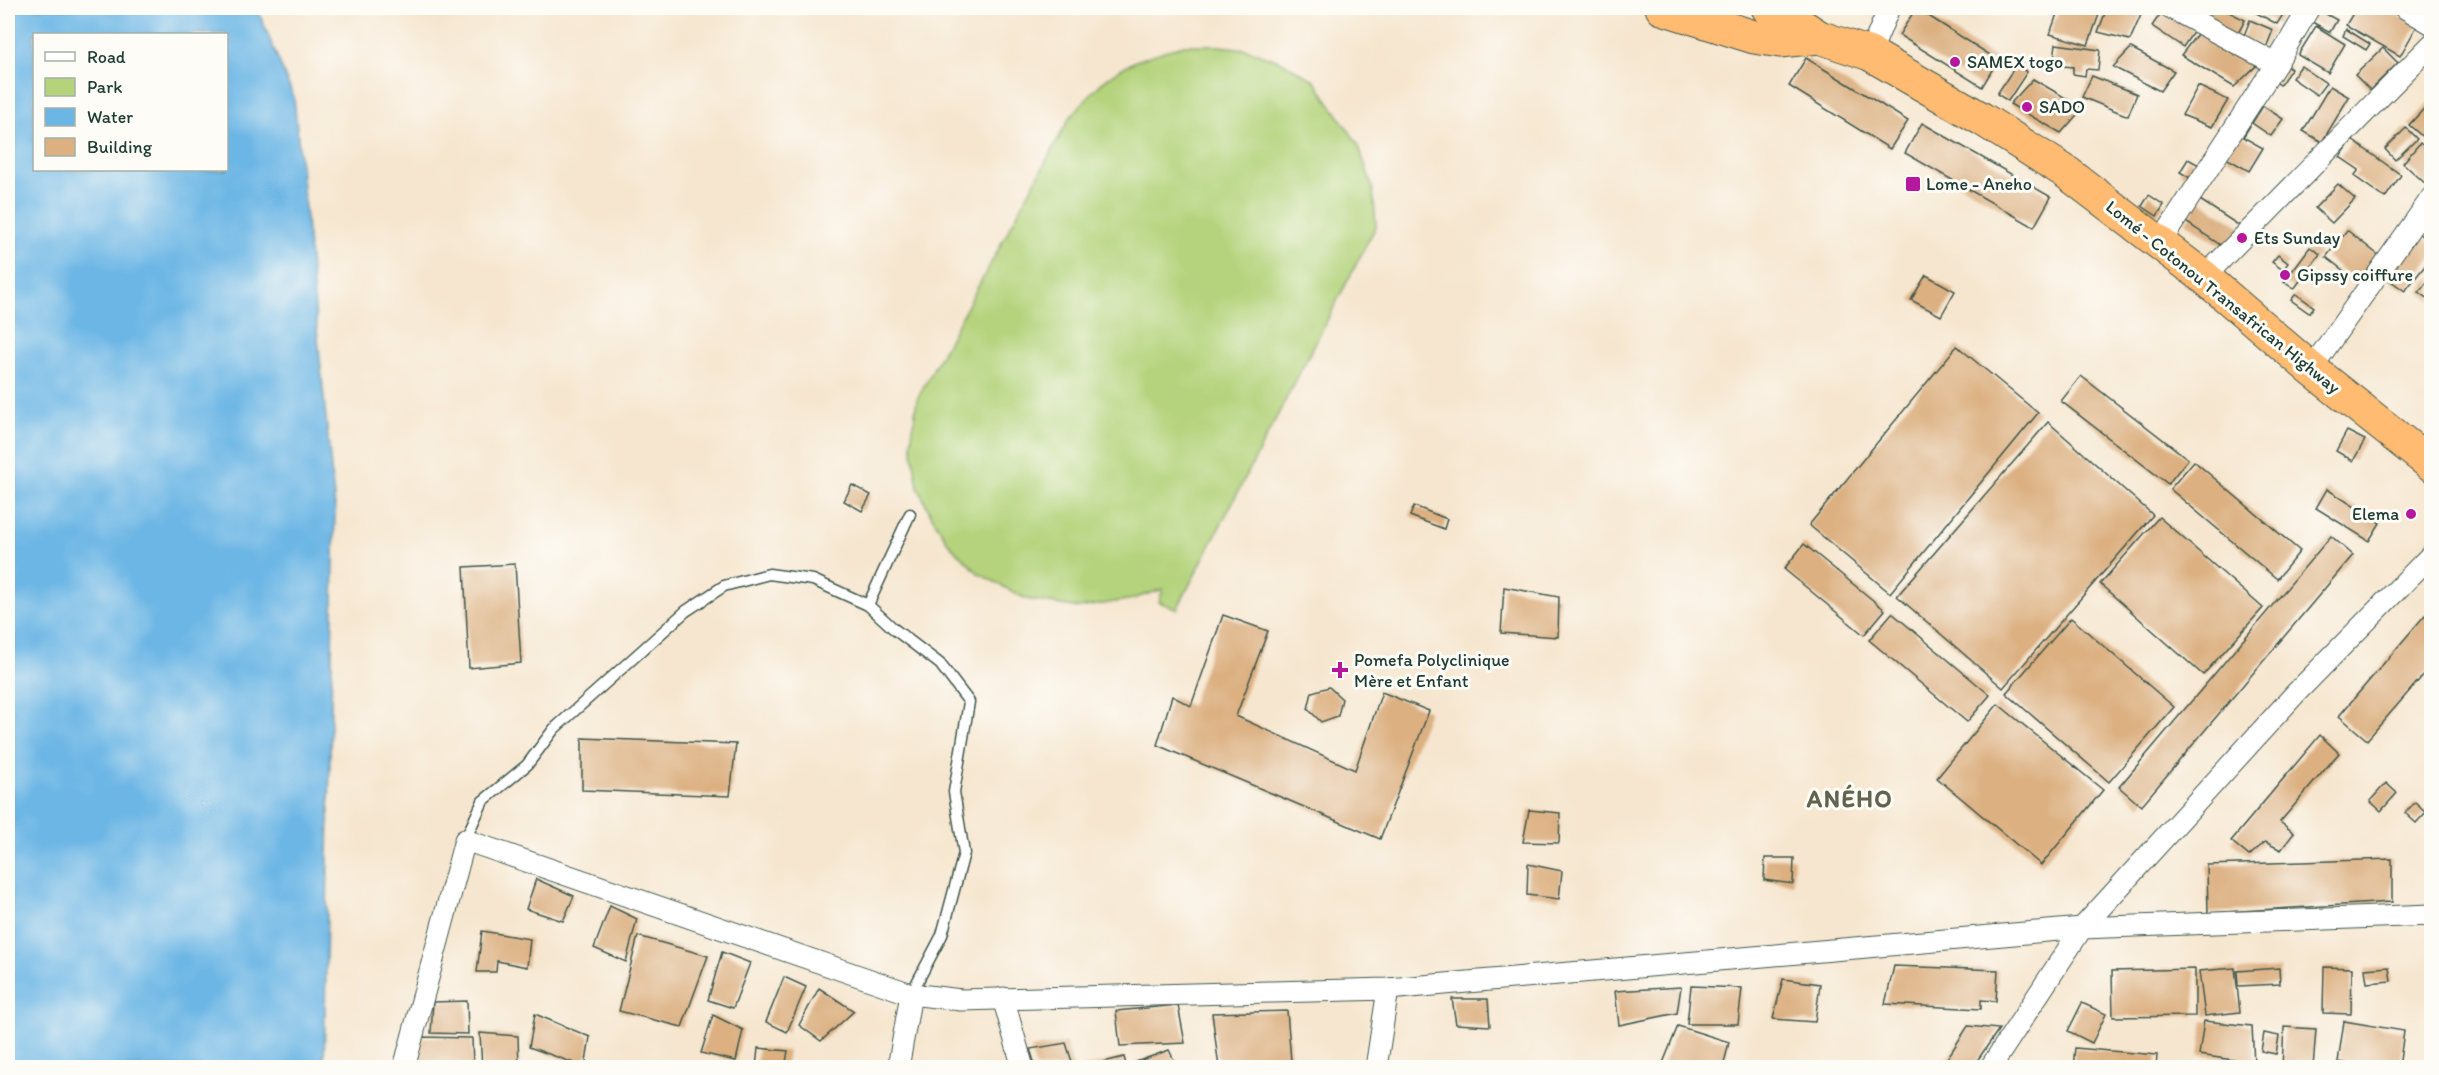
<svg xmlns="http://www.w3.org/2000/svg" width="2439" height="1075" viewBox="0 0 2439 1075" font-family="Itim,sans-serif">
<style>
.green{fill:#b4d37b;stroke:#6a8858;stroke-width:1.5}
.water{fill:#6cb6e5;stroke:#467a8c;stroke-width:1.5;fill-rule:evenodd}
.building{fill:#dcb081}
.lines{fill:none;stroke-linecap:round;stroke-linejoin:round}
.lane-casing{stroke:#3f564b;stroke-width:13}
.street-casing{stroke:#3f564b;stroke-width:23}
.highway-casing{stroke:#3f564b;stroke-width:35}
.lane{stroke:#fff;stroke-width:10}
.street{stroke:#fff;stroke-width:21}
.highway{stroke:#ffbb71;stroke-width:33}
.poi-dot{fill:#b5179e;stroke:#fdfcf7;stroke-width:2}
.labels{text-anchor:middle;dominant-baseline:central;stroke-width:6;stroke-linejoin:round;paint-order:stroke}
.poi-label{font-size:18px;fill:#1f3d34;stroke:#fdfcf7;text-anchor:start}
.street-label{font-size:18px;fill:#1f3d34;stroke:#fdfcf7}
.district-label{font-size:24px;font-weight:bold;letter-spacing:1.5px;fill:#61654f;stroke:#fdfcf7}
</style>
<rect width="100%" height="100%" fill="#fdfcf7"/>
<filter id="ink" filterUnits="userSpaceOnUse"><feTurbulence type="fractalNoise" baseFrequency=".0167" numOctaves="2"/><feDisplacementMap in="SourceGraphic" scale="12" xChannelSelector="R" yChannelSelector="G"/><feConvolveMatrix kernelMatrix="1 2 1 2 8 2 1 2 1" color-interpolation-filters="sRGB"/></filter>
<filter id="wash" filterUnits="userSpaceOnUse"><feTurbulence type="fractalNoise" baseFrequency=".008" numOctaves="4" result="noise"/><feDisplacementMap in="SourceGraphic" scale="24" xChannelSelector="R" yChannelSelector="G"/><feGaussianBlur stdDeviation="1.35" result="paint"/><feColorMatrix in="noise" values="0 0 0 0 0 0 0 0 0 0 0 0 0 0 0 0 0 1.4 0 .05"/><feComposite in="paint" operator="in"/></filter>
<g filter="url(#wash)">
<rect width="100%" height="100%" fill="#f6e6cf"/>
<path class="green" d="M 1184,45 L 1210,45 L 1246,49 L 1282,62 L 1314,80 L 1358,144 L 1373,189 L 1376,226 L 1177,609 L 1159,602 L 1163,589 L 1133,599 L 1079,608 L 1026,599 L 978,573 L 949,544 L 931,515 L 918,487 L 911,443 L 917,399 L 1069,119 C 1084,102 1099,82 1119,70 C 1138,58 1162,52 1184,45 Z"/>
<path class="water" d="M 8,8 L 257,8 L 294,98 L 335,508 L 324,1067 L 8,1067 ZM 34,34 L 226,34 L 226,170 L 34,170 Z"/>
<g id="blocks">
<g class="building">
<polygon points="1916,8 1998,60 1982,87 1899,35"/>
<polygon points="2059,8 2101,9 2088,45 2050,34"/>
<polygon points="2107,8 2144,8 2130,40 2098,32"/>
<polygon points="2181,8 2221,8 2245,20 2235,39"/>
<polygon points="2247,8 2287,8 2277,24"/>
<polygon points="2315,8 2337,20 2330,32 2305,18"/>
<polygon points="2356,8 2385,8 2417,26 2400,56 2346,25"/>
<polygon points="2163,10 2194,31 2183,47 2152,26"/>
<polygon points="2250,20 2273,30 2266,48 2243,38"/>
<polygon points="2316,26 2345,44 2328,73 2298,55"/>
<polygon points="2201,29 2257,65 2234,87 2181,55"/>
<polygon points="2346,29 2370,44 2366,50 2343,36"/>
<polygon points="2056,44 2100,50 2098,70 2086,69 2085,76 2073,74 2073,67 2053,65"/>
<polygon points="2131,48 2174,71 2160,91 2113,67"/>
<polygon points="2383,48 2398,63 2370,90 2355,75"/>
<polygon points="1806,58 1908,121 1890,149 1789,86"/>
<polygon points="2281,62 2291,69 2280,85 2270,78"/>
<polygon points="2016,65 2027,72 2008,101 1997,94"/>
<polygon points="2301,66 2326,83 2317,95 2292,78"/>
<polygon points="2092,76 2137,94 2128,116 2082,97"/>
<polygon points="2033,79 2083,108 2061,133 2010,104"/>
<polygon points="2198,86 2228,100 2212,127 2182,115"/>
<polygon points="2330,86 2349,97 2322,142 2303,131"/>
<polygon points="2432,100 2432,145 2409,125"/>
<polygon points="2263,106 2283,119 2271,136 2252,123"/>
<polygon points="2243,121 2250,126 2243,137 2263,148 2249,171 2226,158"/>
<polygon points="1922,123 2051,197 2034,227 1905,153"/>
<polygon points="2406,128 2417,139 2395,160 2385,149"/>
<polygon points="2352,140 2401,175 2385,198 2354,176 2359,170 2340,157"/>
<polygon points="2420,143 2432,153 2432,184 2429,187 2403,163"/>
<polygon points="2188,159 2201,166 2193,180 2180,172"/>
<polygon points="2338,184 2355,199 2332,223 2315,208"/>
<polygon points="2149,195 2164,205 2157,216 2142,206"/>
<polygon points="2200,200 2243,228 2228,250 2186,222"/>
<polygon points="2347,230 2382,258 2361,284 2326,257"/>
<polygon points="2418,233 2432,244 2432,257 2405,291 2384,276"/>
<polygon points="2310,247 2320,254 2294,289 2284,282"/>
<polygon points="2278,255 2288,263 2283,270 2272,262"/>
<polygon points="1926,275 1955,291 1941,316 1911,300"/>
<polygon points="2432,276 2432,301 2419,292"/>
<polygon points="2296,294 2314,307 2309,313 2291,300"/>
<polygon points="1957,346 2038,413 1890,593 1809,525"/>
<polygon points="2081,376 2188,459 2168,484 2061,401"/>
<polygon points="2048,422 2153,515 2003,688 1897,596"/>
<polygon points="2347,431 2365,440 2353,461 2336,451"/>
<polygon points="2194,461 2300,551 2277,579 2170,489"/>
<polygon points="852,485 871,495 862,511 844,501"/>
<polygon points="2327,489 2380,523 2369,541 2316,508"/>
<polygon points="1414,506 1447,519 1444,529 1410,516"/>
<polygon points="2159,517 2263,608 2203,675 2100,584"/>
<polygon points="2331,536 2353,555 2141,806 2119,787"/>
<polygon points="1804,544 1885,610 1864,635 1784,569"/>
<polygon points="515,564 521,663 469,668 464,567"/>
<polygon points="1504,587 1559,597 1558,637 1501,633"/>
<polygon points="1892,613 1990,695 1967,722 1869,640"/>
<polygon points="1223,615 1268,631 1236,716 1355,770 1382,692 1429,711 1380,839 1157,745 1172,696 1191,706"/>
<polygon points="2425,615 2432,620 2432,665 2367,740 2339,716"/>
<polygon points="2071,618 2174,707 2109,782 2006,693"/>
<polygon points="1329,687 1342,699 1338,716 1321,722 1308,709 1312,692"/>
<polygon points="1998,704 2103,790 2041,865 1937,778"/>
<polygon points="2320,735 2339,753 2280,822 2294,833 2281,850 2265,842 2249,856 2231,841"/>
<polygon points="582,738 736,744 730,796 582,790"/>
<polygon points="2386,783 2397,793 2381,811 2370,801"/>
<polygon points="2415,802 2426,812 2416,823 2405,813"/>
<polygon points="1529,810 1560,813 1559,843 1523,842"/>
<polygon points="1765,858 1794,858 1793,884 1764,880"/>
<polygon points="2392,859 2392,902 2208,913 2207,865"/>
<polygon points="1528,864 1562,871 1559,899 1527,895"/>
<polygon points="536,879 574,896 563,921 526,909"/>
<polygon points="610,906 637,919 626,962 594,948"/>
<polygon points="482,931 530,939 527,967 497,961 496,972 477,972"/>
<polygon points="638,936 708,956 682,1027 619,1011"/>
<polygon points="722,952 750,963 733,1008 708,1000"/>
<polygon points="1894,966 1998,970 1996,1001 1981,1000 1981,1009 1885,1004"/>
<polygon points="2324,967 2352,968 2351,1014 2323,1013"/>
<polygon points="2389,967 2391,981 2367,983 2365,969"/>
<polygon points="2235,968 2240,1012 2205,1016 2199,971"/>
<polygon points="2279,968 2280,984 2238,986 2237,971"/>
<polygon points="2195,969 2195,1016 2113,1017 2112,971"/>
<polygon points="784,977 806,987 787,1032 766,1022"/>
<polygon points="1783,979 1820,984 1815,1022 1773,1019"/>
<polygon points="1691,986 1742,988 1738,1024 1687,1024"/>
<polygon points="1681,987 1677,1013 1619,1025 1615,991"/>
<polygon points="819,988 854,1011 821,1041 799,1025"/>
<polygon points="1452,999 1488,999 1490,1026 1456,1024"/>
<polygon points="467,1001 468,1034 431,1033 433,1002"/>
<polygon points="2082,1003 2106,1014 2092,1043 2068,1031"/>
<polygon points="1178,1005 1185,1043 1120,1046 1116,1011"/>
<polygon points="1287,1011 1291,1061 1219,1068 1212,1013"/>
<polygon points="535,1014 590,1037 585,1067 529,1047"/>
<polygon points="713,1015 743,1030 736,1061 701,1053"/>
<polygon points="2204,1021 2252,1026 2254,1063 2199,1055"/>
<polygon points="2344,1021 2404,1031 2399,1068 2372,1068 2338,1062"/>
<polygon points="1678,1026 1729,1042 1723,1068 1661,1068"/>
<polygon points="1968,1026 1999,1029 1972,1068 1941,1068"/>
<polygon points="2284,1027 2316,1029 2313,1068 2282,1067"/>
<polygon points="480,1033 518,1036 519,1068 482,1068"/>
<polygon points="2264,1033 2279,1036 2276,1054 2261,1051"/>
<polygon points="418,1037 472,1038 473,1066 417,1068"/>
<polygon points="1066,1043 1074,1068 1036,1068 1030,1049"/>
<polygon points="758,1048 788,1051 785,1068 756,1068"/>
<polygon points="2075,1048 2157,1055 2156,1068 2073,1068"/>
<polygon points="1169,1050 1178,1068 1138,1068 1136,1062"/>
<polygon points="1124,1057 1127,1068 1083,1068 1083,1067"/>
</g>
</g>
</g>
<g filter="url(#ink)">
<use href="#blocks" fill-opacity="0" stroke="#3f564b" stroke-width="1.5"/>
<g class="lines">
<g class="lane-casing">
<g id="lane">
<polyline points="868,605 910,514"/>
<polyline points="465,840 483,801 527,765 554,729 686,611 724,586 769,574 813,580 868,605 894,629 940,664 969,702 954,792 964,853 942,935 911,994"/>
</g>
</g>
<g class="street-casing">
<g id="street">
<polyline points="2171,8 2276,64"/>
<polyline points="2405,8 2432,24"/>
<polyline points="1870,54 1889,8"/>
<polyline points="2160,243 2276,64 2309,8"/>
<polyline points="2204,277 2432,44"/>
<polyline points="2311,369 2432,197"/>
<polyline points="1003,998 1023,1068"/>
<polyline points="404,1068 465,840 911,994 961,1000 1388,989 2082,928 2432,915"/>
<polyline points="898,1068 911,994"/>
<polyline points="1376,1068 1388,989"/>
<polyline points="1990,1068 2082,928 2295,694 2432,554"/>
</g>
</g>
<g class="highway-casing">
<g id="highway">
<polyline points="1662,8 1754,37 1780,41 1819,37"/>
<polyline points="1768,8 1790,18 1819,37 1870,54 1982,119 2066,172 2204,277 2311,369 2432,465"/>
</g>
</g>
<use href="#lane" class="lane"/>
<use href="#street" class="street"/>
<use href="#highway" class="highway"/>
</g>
</g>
<g class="poi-dot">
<circle cx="1955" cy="62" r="6"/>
<circle cx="2027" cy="107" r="6"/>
<rect x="1905" y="176" width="16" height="16" rx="3"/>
<circle cx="2242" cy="238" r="6"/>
<circle cx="2285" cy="275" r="6"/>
<circle cx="2411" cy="514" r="6"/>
<path d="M1337 661h6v6h6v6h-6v6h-6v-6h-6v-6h6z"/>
</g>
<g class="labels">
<g class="poi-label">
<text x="1967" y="62">SAMEX togo</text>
<text x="2039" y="107">SADO</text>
<text x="1926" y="184">Lome - Aneho</text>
<text x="2254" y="238">Ets Sunday</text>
<text x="2297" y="275">Gipssy coiffure</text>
<text x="2399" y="514" text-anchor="end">Elema</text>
<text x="1354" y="660">Pomefa Polyclinique<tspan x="1354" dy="21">Mère et Enfant</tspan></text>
</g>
<g class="street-label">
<text transform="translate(2223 297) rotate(39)">Lomé - Cotonou Transafrican Highway</text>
</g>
<g class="district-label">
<text x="1850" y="798">ANÉHO</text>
</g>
</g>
<rect width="2439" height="1075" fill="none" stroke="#fdfcf7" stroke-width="30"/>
<rect x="33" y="33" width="195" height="138" fill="#fdfcf7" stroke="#a4b0a9" stroke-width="1.5"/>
<rect x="45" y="52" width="30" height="9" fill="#ffffff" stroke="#a4b0a9" stroke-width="1.5"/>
<text x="87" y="63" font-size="18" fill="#1f3d34">Road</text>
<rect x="45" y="78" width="30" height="18" fill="#b4d37b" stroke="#a4b0a9" stroke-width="1.5"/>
<text x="87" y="93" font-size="18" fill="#1f3d34">Park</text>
<rect x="45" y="108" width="30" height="18" fill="#6cb6e5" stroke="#a4b0a9" stroke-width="1.5"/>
<text x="87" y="123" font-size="18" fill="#1f3d34">Water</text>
<rect x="45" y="138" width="30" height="18" fill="#dcb081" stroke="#a4b0a9" stroke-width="1.5"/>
<text x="87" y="153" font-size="18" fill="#1f3d34">Building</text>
</svg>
